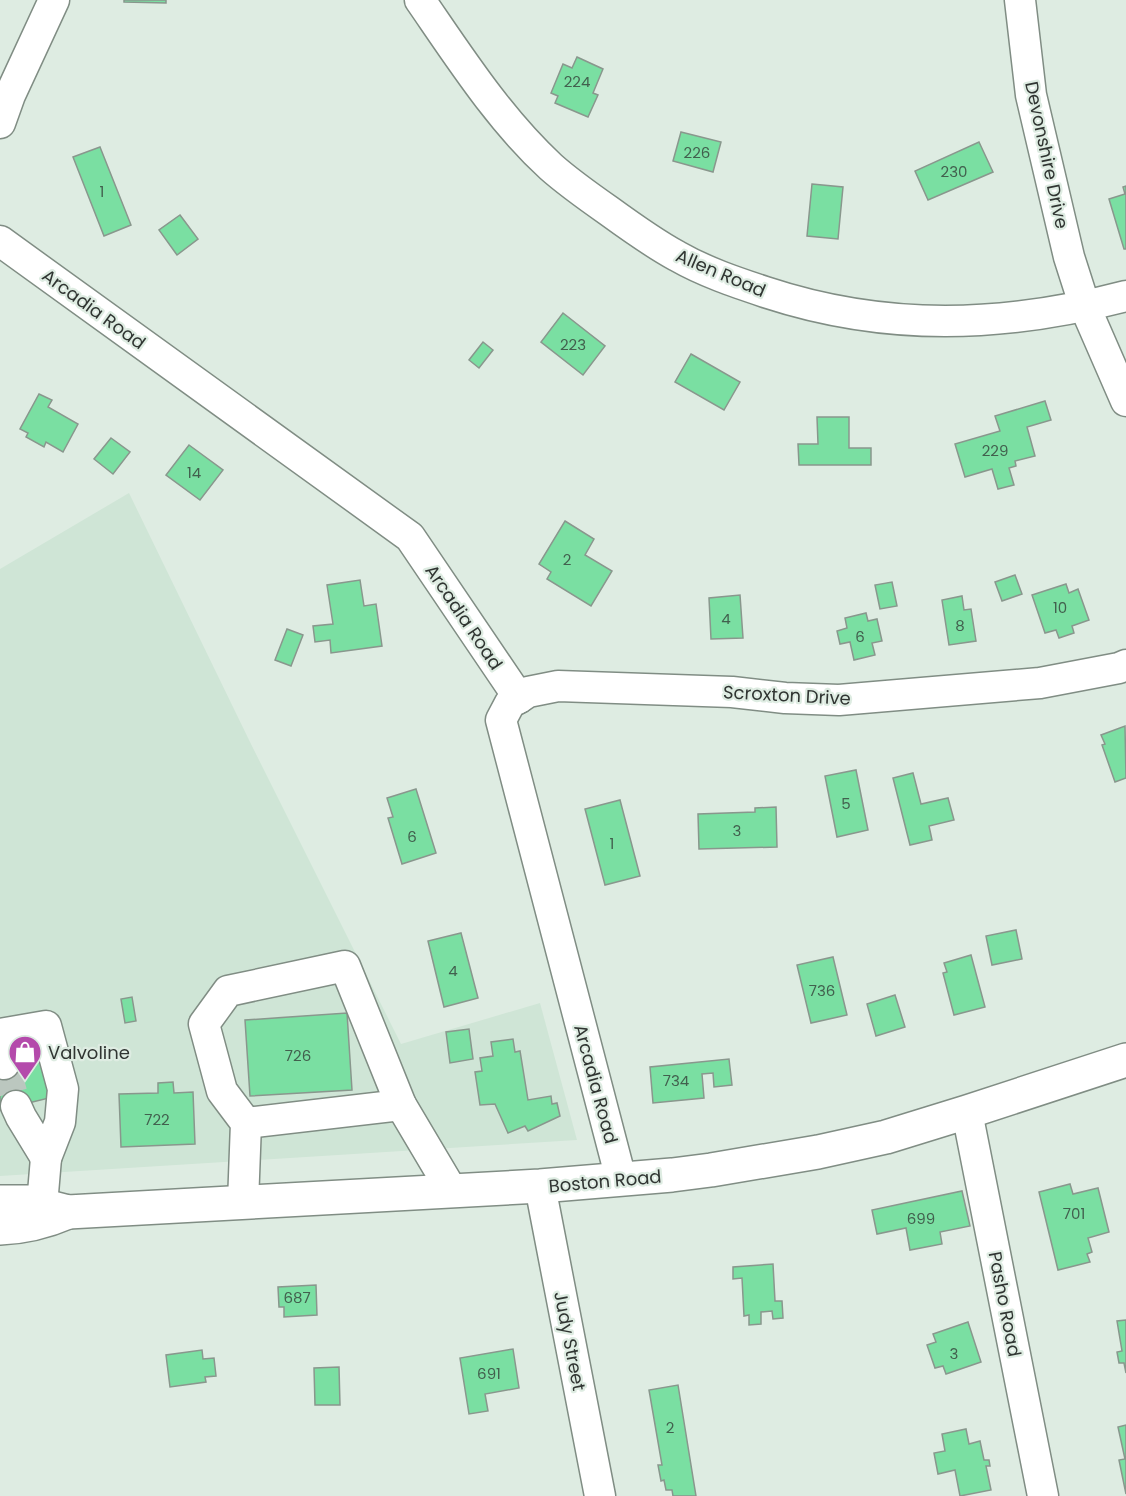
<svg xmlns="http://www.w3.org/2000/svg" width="1126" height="1496" viewBox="0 0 1126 1496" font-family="Poppins,sans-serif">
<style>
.built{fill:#cfe5d6}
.building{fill:#7adfa2;stroke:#89978d;stroke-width:1.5}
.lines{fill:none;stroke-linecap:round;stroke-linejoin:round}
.minor-tunnel{stroke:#bbc7bf;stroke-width:30;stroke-dasharray:30 15;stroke-linecap:butt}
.minor-casing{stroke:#808d84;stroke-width:33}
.major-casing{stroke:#808d84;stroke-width:36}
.minor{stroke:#fff;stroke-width:30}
.major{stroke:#fff;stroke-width:33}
.labels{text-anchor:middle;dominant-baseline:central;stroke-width:4.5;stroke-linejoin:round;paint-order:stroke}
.number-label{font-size:15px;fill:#42604e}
.street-label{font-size:18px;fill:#303532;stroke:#deece2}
.poi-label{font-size:18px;fill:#303532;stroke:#deece2;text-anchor:start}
</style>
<rect width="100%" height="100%" fill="#deece2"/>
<polygon class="built" points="129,493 250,742 401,1044 540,1003 577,1140 0,1176 0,569"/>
<g class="building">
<polygon points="124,0 166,0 166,3 124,2"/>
<polygon points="577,57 603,69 593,93 598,95 588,117 555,103 558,96 551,93 563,64 572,68"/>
<polygon points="681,132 721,142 713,172 673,161"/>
<polygon points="979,142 993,172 928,200 915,171"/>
<polygon points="100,147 131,225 104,236 73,157"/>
<polygon points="812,184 843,187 838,239 807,236"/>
<polygon points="1126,186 1126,249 1124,249 1109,199 1125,194 1123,187"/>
<polygon points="180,215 198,239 177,255 159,230"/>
<polygon points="563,313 605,346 583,375 541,342"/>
<polygon points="483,342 493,350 479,368 469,360"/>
<polygon points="691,354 740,382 724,410 675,382"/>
<polygon points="39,394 52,400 48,407 78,424 63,452 46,442 44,447 26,437 28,433 20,429"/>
<polygon points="1045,401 1051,420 1027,427 1035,456 1015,461 1016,466 1009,468 1014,485 998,489 992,469 965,477 955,444 1000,431 995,416"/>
<polygon points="817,417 849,417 849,448 871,448 871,465 799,465 798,444 818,444"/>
<polygon points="111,438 130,452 113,474 94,459"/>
<polygon points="189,445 223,470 200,500 166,475"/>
<polygon points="565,521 594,539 585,555 612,571 591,606 547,579 551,572 539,564"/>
<polygon points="1015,575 1022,594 1002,601 995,582"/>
<polygon points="360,580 364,606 376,604 382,646 331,653 330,640 315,642 313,626 333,624 327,585"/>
<polygon points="892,582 897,606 880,609 875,585"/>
<polygon points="1066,584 1069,593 1078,589 1089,620 1072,626 1074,633 1059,638 1056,630 1045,633 1032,595"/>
<polygon points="740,595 743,638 711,639 709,598"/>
<polygon points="962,596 964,610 971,609 976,641 949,645 942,600"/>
<polygon points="866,613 868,621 877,619 882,641 872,643 875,655 854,660 850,642 840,644 837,631 847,628 845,618"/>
<polygon points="287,629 303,635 291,666 275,660"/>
<polygon points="1125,726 1126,778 1115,782 1102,745 1105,744 1101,735"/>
<polygon points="856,770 868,830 837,837 825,776"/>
<polygon points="913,773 921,804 948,798 954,820 929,826 932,840 910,845 893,778"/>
<polygon points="416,789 436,853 402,864 388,818 393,817 387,798"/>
<polygon points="620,800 640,876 605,885 585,809"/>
<polygon points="776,807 777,847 699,849 698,814 755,812 755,808"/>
<polygon points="1016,930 1022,959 992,965 986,936"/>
<polygon points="461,933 478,998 444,1007 428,941"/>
<polygon points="971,955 985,1007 954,1015 943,973 947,972 944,963"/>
<polygon points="833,957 847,1015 811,1023 797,965"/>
<polygon points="895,995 905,1027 876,1036 867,1004"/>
<polygon points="132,997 136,1021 125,1023 121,999"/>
<polygon points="347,1013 352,1090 250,1096 245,1020"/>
<polygon points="469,1029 473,1059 450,1063 446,1032"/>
<polygon points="513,1039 515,1052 520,1051 528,1100 551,1096 552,1104 557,1103 560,1116 528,1131 525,1126 508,1133 495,1104 480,1105 475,1072 482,1071 480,1058 493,1056 491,1042"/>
<polygon points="43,1055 53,1097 0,1110 0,1065"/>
<polygon points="729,1059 732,1085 714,1087 713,1073 702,1074 704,1098 653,1103 650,1067"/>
<polygon points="173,1082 174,1093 193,1092 195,1144 121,1147 119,1094 158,1093 158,1083"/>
<polygon points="1070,1184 1073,1194 1098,1188 1109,1232 1088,1238 1092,1252 1087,1254 1090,1262 1058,1270 1039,1192"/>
<polygon points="962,1191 970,1226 940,1232 942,1244 910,1250 906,1228 877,1234 872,1210"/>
<polygon points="773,1264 775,1301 782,1301 783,1318 773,1319 772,1311 761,1312 761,1324 749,1325 749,1315 744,1316 742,1278 733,1279 733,1267"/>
<polygon points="316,1285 317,1315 284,1317 284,1307 279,1307 278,1287"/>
<polygon points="1126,1320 1126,1373 1124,1363 1119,1363 1117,1352 1122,1351 1117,1321"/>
<polygon points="968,1322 981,1362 946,1374 943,1366 935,1368 927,1345 936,1342 933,1334"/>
<polygon points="513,1349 519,1388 485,1394 488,1411 469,1414 460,1358"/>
<polygon points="202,1350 203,1359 214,1358 216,1376 205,1377 206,1382 170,1387 166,1355"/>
<polygon points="339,1367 340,1405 315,1405 314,1368"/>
<polygon points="678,1385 696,1496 673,1496 672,1490 666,1490 664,1480 661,1481 658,1465 662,1465 649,1390"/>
<polygon points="1126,1425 1126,1494 1119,1460 1125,1459 1118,1427"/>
<polygon points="966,1429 969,1444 980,1441 984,1460 989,1460 990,1466 986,1466 991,1490 960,1496 955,1470 938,1474 934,1453 945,1451 942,1434"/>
</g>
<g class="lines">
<polyline class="minor-tunnel" points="4,1064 16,1106"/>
<g class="minor-casing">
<g id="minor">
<path d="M 420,0 C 460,58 499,119 551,167 C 569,183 589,197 609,211 C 631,227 653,243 677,256 C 705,272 735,282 765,292 C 886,332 1004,328 1126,296"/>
<polyline points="1020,0 1031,95 1069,257 1085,307 1126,401"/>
<polyline points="0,123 10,95 54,0"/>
<polyline points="0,241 410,537 519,698 510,703 501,720 621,1179"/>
<polyline points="519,698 528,692 558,686 732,692 785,698 839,700 1040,683 1119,668 1126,665"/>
<polyline points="0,1034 46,1026 63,1089 60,1122 46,1158 21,1117 16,1106"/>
<polyline points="0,1052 4,1064"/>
<polyline points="967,1112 1043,1496"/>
<polyline points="246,1123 401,1105"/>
<polyline points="540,1186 600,1496"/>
<polyline points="243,1203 246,1123 222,1091 204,1024 228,991 345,966 401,1105 452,1191"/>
<polyline points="42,1205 46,1158"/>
</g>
</g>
<g class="major-casing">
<g id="major">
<polyline points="0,1202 29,1202 68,1212 540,1186 672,1175 711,1170 818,1152 886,1137 967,1112 1126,1060"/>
<path d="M 0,1228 C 25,1227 45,1222 68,1212"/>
</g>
</g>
<use href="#minor" class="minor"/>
<use href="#major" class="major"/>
</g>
<defs>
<g id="shop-pin" transform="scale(1.725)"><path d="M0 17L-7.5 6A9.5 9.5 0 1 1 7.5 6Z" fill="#b44aab" stroke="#deece2"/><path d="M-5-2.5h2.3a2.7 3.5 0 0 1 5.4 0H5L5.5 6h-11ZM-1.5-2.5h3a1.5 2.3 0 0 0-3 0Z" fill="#fff"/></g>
</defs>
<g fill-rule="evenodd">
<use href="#shop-pin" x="25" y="1052"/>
</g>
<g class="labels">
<g class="number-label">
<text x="577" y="81">224</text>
<text x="697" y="152">226</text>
<text x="954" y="171">230</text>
<text x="102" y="191">1</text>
<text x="573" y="344">223</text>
<text x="995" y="450">229</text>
<text x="194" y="472">14</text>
<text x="567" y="559">2</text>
<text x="1060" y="607">10</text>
<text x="726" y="618">4</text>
<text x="960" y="625">8</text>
<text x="860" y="636">6</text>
<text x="846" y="803">5</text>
<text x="737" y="830">3</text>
<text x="412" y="836">6</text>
<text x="612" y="843">1</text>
<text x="453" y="970">4</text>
<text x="822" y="990">736</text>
<text x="298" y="1055">726</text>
<text x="676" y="1080">734</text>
<text x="157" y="1119">722</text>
<text x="1074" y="1213">701</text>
<text x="921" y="1218">699</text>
<text x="297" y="1297">687</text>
<text x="954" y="1353">3</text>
<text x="489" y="1373">691</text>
<text x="670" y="1427">2</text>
</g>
<g class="street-label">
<text transform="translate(1047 155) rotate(78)">Devonshire Drive</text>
<text transform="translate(721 273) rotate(23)">Allen Road</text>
<text transform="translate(94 309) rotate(36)">Arcadia Road</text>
<text transform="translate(464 617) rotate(56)">Arcadia Road</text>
<text transform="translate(787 695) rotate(3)">Scroxton Drive</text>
<text transform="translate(596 1084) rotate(75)">Arcadia Road</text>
<text transform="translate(605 1181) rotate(-5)">Boston Road</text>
<text transform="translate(1005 1304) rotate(79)">Pasho Road</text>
<text transform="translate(570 1341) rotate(79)">Judy Street</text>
</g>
<g class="poi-label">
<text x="48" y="1052">Valvoline</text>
</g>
</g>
</svg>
